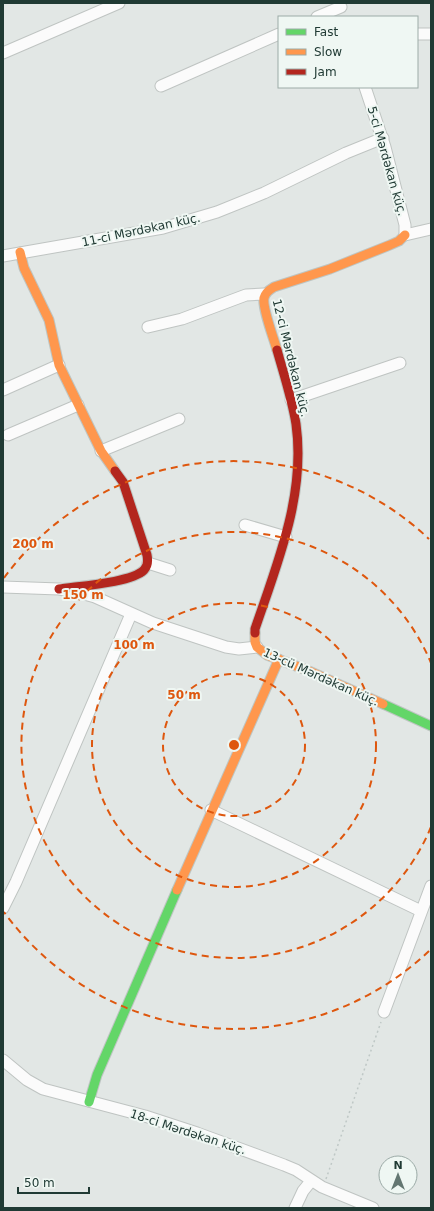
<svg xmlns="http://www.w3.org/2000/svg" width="434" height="1211" viewBox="0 0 434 1211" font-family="'DejaVu Sans',sans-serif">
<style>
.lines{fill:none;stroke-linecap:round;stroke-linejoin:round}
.street-casing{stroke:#bfc4c2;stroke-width:13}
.fast-casing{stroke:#bec5c2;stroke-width:11}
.slow-casing{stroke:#bec5c2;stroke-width:11}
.jam-casing{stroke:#bec5c2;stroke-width:11}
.path{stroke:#bfc8c6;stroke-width:1.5;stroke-dasharray:2 3;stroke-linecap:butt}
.street{stroke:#fbfbfb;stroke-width:11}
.fast{stroke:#63d668;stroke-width:9}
.slow{stroke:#ff974d;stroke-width:9}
.jam{stroke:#b3261e;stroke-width:9}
.ring{fill:none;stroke:#de570e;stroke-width:2;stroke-dasharray:7 5}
.labels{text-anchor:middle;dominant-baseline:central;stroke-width:4;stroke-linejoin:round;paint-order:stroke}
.street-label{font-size:12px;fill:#203a34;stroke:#eff7f3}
.centre{fill:#de570e;stroke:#eff7f3;stroke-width:2}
.ring-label{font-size:12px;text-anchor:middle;font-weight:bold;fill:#de570e;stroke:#eff7f3;stroke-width:4;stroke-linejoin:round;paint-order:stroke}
</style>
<rect width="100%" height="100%" fill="#e2e7e5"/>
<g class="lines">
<g class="street-casing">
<g id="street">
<polyline points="317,17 341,7"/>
<polyline points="417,34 431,34"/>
<polyline points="3,53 119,3"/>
<polyline points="161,86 279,34"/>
<polyline points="365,87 385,147 405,225 405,235 431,229"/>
<polyline points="3,256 163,228 217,212 264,193 346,153 383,138"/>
<polyline points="148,327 182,319 246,295 264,294"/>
<polyline points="3,390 59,365"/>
<polyline points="291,400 400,363"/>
<polyline points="8,435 78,405"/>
<polyline points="101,451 179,419"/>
<polyline points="245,525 286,537"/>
<polyline points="148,563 170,570"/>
<polyline points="3,587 59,589 77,592 95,597 153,623 226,647 239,649 257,647"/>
<polyline points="211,810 421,911"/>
<polyline points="3,908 16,882 131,614"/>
<polyline points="384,1012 431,886"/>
<polyline points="3,1060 27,1080 43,1089 145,1116 197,1133 284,1165 296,1170 322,1187 373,1208"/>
<polyline points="295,1208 303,1191 311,1181"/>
</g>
</g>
<g class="fast-casing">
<g id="fast">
<polyline points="383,704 431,726"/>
<polyline points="89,1102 97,1075 177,890"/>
</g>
</g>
<g class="slow-casing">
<g id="slow">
<polyline points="20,252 24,268 49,320 59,365 101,451 115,471"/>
<path d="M 277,350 C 274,339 262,308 264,298 C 265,293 269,290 274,287 L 330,269 L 390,245 L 399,241 L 405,235"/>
<polyline points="255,633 255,642 257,647 267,655 309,671 383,704"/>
<polyline points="177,890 279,659"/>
</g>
</g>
<g class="jam-casing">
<g id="jam">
<path d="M 59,589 C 78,586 131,583 144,570 C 148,566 148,560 147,555 L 123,482 L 115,471"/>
<path d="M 255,633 L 255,629 C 277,564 306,495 296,424 C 292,399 284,375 277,350"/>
</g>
</g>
<polyline class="path" points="326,1179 381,1022"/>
<use href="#street" class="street"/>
<use href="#fast" class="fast"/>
<use href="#slow" class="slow"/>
<use href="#jam" class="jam"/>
</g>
<g class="ring">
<circle cx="234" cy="745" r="71"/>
<circle cx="234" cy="745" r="142"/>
<path d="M431 827A213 213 0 1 1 431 663"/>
<path d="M429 951A284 284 0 0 1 4 912M4 578A284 284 0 0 1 429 539"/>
</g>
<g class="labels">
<g class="street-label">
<text transform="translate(387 161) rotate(74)">5-ci Mərdəkan küç.</text>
<text transform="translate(141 230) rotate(-12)">11-ci Mərdəkan küç.</text>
<text transform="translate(291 358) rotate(76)">12-ci Mərdəkan küç.</text>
<text transform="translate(321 677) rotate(24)">13-cü Mərdəkan küç.</text>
<text transform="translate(188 1132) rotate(18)">18-ci Mərdəkan küç.</text>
</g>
</g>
<circle cx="234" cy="745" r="6" class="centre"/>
<g class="ring-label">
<text x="33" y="548">200 m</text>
<text x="83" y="599">150 m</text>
<text x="134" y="649">100 m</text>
<text x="184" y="699">50 m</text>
</g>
<rect width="434" height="1211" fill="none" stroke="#203a34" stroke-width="8"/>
<rect x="278" y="16" width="140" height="72" fill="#eff7f3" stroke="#9caba7"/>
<rect x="286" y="29" width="20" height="6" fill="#63d668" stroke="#9caba7"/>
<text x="314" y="36" font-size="12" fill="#203a34">Fast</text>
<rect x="286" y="49" width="20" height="6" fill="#ff974d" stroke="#9caba7"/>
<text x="314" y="56" font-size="12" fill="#203a34">Slow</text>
<rect x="286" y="69" width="20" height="6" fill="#b3261e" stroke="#9caba7"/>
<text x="314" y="76" font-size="12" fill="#203a34">Jam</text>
<g transform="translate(398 1175)"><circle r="19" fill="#eff7f3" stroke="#9caba7"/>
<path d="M0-3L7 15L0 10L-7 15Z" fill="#647772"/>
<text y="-6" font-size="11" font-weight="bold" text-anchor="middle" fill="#203a34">N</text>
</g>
<path d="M18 1187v6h71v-6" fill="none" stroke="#203a34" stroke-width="2"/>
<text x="24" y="1187" font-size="12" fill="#203a34" stroke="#eff7f3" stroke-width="3" paint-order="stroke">50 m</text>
</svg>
